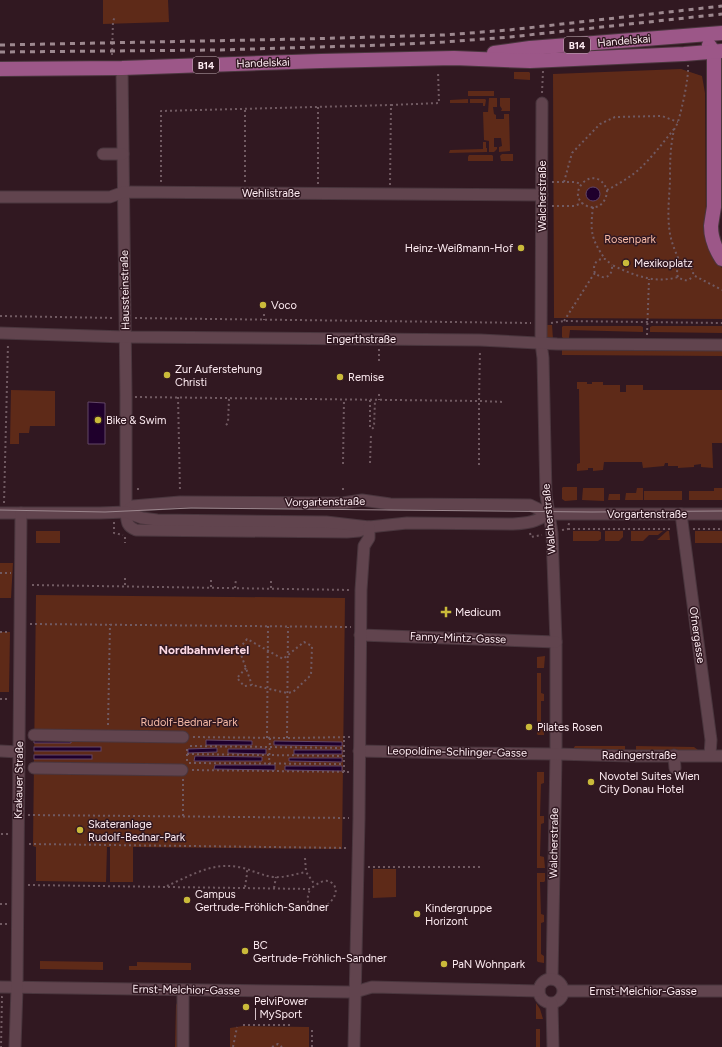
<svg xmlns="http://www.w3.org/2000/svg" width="722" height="1047" viewBox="0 0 722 1047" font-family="Figtree,sans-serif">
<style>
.green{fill:#5e2a18}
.water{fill:#1f002c;stroke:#624667}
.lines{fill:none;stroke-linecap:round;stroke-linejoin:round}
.minor-casing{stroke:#4a363e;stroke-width:13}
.major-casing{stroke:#4a363e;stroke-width:16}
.path{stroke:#715a62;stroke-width:2;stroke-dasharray:2 3;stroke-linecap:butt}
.minor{stroke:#61444e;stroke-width:11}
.major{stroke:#9c5788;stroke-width:14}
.tram{stroke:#9d888f;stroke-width:1}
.rail{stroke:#9d888f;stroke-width:3;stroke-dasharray:5 5;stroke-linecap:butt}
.poi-dot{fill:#caba3a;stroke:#311821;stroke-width:1.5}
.labels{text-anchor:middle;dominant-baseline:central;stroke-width:3;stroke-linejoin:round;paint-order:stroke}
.shield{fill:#311821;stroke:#c0acb3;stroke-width:1}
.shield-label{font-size:10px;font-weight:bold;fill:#fdebf1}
.street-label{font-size:11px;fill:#fdebf1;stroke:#311821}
.park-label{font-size:11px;fill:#f5b9a5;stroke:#311821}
.poi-label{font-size:11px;fill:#fdebf1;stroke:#311821;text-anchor:start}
.neighbourhood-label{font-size:12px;font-weight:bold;fill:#fcd8e3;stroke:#311821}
</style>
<rect width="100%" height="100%" fill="#311821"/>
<g class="green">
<polygon points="103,0 168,0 169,22 103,24"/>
<polygon points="681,69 702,76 705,93 706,226 714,258 722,268 722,319 554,318 553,74"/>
<polygon points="514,72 529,72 530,73 530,80 514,79"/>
<rect x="468" y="91" width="26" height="5"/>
<polygon points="489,98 497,98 497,107 493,107 494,114 496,115 496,119 504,119 504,114 509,114 510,151 499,152 499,147 502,146 501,138 494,138 494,147 497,147 497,149 494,152 489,152 489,141 484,140 483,112 488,112"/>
<polygon points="500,98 510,98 510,111 501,111 502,109 500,106"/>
<polygon points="468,99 468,103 450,103 450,100"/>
<polygon points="470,99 485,99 486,100 485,106 483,106 483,103 470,103"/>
<polygon points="483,142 486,142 486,148 487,148 487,152 449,153 450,150 483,149"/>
<polygon points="502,154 513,154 513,161 501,161 500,156"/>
<polygon points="469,155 492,155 493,156 493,161 468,161 468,157"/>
<polygon points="546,325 552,325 553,339 549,339 547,337"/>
<polygon points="563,326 641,326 643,327 643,332 570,330 569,338 563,338 562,337 562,327"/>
<polygon points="652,326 722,326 722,333 650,332 650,327"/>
<polygon points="562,349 722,350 722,356 562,355"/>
<polygon points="577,382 587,382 587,384 592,384 592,382 603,382 603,385 620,385 620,392 626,392 626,385 643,385 643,390 722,390 722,443 712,443 713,468 701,467 701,464 694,465 694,467 678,468 678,466 668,466 668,463 665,463 664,466 643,468 642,462 604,462 603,470 593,471 593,468 588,468 588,470 577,471 577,464 580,463 579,389 577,389"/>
<polygon points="11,390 55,391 55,426 30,426 29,433 19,433 19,444 10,444"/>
<polygon points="563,487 577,487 577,500 565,501 562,499 562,488"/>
<polygon points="583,488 604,488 604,501 582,500"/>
<polygon points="637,488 643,488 643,500 625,500 626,493 636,493"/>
<polygon points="714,488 722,488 722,500 689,500 689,491 714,491"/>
<rect x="644" y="491" width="38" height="9"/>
<polygon points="609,494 620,494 620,500 608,500"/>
<rect x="36" y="531" width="24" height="12"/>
<polygon points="573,531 599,531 601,532 601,539 598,541 573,541"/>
<polygon points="605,531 623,531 623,537 619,541 605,541"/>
<polygon points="631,531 663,531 658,535 649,535 643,541 631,541"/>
<polygon points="667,531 669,531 670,540 657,540"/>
<rect x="695" y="531" width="27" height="12"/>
<polygon points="0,563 13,563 11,598 0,598"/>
<polygon points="36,595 345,598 342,849 133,847 133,882 110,882 110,847 107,847 106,882 36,881 36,847 33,846"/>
<polygon points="0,632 10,632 9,692 0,692"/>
<polygon points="545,656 544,668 537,668 537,657"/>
<polygon points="537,673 541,673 541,693 544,694 544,701 541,701 541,725 544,726 544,735 538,735 537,734"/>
<polygon points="575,746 625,746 625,750 573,749"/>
<polygon points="636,746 694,747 698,750 636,750"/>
<polygon points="537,772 544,772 544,783 541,784 540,816 544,816 544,823 541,824 540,856 544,857 545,868 537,868"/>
<polygon points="373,869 396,869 396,897 373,898"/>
<polygon points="537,873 545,873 545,881 544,882 540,882 541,914 544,915 544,922 541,923 541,954 544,956 544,963 538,962 537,961"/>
<polygon points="40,961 103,962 103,970 40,969"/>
<polygon points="137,962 191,963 191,970 129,970 129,966 137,966"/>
<polygon points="177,1003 180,1003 179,1047 175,1047 176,1005"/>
<polygon points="536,1003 540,1009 543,1019 536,1019"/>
<polygon points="243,1026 309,1027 309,1047 230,1047 230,1028"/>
<rect x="536" y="1029" width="4" height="18"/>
</g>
<g class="water">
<circle cx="593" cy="194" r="7"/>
<polygon points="88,402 105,403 105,444 88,444"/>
<polygon points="34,738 71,739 71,743 34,743"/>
<polygon points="206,740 252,741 252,745 206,745"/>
<polygon points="274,741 342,742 342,746 274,745"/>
<rect x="34" y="747" width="67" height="4"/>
<polygon points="217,748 217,752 188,753 188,749"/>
<polygon points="228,749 266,749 266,754 228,753"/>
<rect x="294" y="750" width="48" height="4"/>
<rect x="34" y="755" width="58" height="4"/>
<polygon points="195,756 262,757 262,761 194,761"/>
<polygon points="289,758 342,758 342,762 289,761"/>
<polygon points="215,765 275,765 275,770 214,769"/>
<polygon points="285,766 342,766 342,771 285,770"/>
</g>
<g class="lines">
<g class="minor-casing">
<g id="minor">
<path d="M 122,68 L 126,396 L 126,512 C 127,521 126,526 136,530 L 347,532 L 359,531 L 369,527"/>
<polyline points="542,103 541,343 543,358 546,495 552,533 556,642 556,754 552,979"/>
<polyline points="103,154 123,154"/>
<polyline points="0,197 110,197 124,192 542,195"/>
<polyline points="0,333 125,337 480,340 557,344 722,345"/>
<polyline points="126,512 133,506 180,502 333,503 343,503 362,500 390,504 530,505 549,514 722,514"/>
<path d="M 0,513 L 100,513 L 126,512 L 142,518 L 157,520 L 326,522 L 369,527 L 407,523 L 513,524 C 530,523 534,522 549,514"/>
<polyline points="681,514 711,740 710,755"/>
<polyline points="360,635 556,642"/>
<polyline points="34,735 183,737"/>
<polyline points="0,751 19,752"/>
<polyline points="359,751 460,753 556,754 631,756 722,756"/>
<polyline points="674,755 675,768"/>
<polyline points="34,768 182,770"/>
<circle cx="551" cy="991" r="12"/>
<polyline points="0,987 348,992 355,992 372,987 539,991"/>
<polyline points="183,990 183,1047"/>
<polyline points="564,991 722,991"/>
<polyline points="552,1004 553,1047"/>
<polyline points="15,1047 17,988 21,513"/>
<polyline points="354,1047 359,818 361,590 364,546 369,538 369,527"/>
</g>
</g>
<g class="major-casing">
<g id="major">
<path d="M 709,45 L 714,52 L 714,207 C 713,213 712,219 711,226 C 711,237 716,250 722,259"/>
<polyline points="494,53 530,48 722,33"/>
<polyline points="0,69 122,68 321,61 454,58 530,61 684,54 722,51"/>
</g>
</g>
<g class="path">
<polyline points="112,55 113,21 115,17"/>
<path d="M 688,65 C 689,78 682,108 678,122 C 677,125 675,127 674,130 C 670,147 670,164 670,182 C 669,199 667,217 670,234 C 672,245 677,255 681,265 C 689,264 694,268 693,275 L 722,290"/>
<polyline points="542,93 543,71"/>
<polyline points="318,107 318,184"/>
<polyline points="161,182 161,111 391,105"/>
<polyline points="245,182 245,109"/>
<polyline points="552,182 575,182 581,184"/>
<polyline points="564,182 572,153 600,124 615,117 662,116 678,122"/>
<polyline points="390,185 391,105 439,103 438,71"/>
<path d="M 607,190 C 607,201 599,211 587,206 C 562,195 595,160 607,190 C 617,185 627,179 636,172 C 650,160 662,144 674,129"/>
<polyline points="552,206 574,206 582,203"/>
<path d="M 593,207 C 590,231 591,239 605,259"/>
<path d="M 595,273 C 592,266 596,258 605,259 L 612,265"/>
<path d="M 678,277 C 676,272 677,269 681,265"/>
<polyline points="264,314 264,320"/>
<polyline points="0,316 115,318"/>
<polyline points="135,318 531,323"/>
<path d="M 564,321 L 592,277 L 595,273 C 604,281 613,277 612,265 C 633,275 655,284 678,277 C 684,281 688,282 693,276"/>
<polyline points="551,323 564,321 722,323"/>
<polyline points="647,335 649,279"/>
<polyline points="379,349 379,361"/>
<polyline points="379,394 379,400"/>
<polyline points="135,397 479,401 480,350"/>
<polyline points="178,397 180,491"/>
<polyline points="370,400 370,427 372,429 374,427 375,400"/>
<polyline points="226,425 228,423 229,398"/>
<polyline points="370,463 371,434"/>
<polyline points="343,464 344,399"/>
<polyline points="479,465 479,401 505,402"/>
<polyline points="343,488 343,492"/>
<polyline points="137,489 142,489"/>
<polyline points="4,503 8,344"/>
<polyline points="114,522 114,533 123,535"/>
<polyline points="568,529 673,529"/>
<polyline points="693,529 722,529"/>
<polyline points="562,530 568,529 569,523"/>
<polyline points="530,533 531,537 542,535"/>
<polyline points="125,537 125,543"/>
<polyline points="0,573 11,573"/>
<polyline points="125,578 125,586"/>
<polyline points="32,585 351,590"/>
<polyline points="211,587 211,578"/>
<polyline points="235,588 236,579"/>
<polyline points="271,588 271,579"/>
<polyline points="30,624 351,627"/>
<polyline points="0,632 10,632"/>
<polyline points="246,668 237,678 244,686 252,685 287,693 293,692 311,675 312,646 304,642 283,659 247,639 239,649 252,685"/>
<polyline points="0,699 9,699"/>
<polyline points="108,725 110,624"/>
<polyline points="193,737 287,738 350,737"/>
<polyline points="267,738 268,626"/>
<polyline points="287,738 288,627"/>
<polyline points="190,746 344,748"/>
<polyline points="187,754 344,756"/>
<polyline points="187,761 187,747"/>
<polyline points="189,763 344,764"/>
<polyline points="270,764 269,764 270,738"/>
<polyline points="192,770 350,772"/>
<polyline points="344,772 344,738"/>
<polyline points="28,815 349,818"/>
<polyline points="183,816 183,779"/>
<polyline points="1,834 9,834"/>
<polyline points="29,844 349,848"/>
<polyline points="305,858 306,872 315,885"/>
<polyline points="368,867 481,867"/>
<path d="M 28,885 L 310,889 C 316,885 325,877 332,883 C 347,896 312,922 308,901 C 307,897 309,892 310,889"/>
<path d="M 167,886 C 185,878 208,865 228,866 C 236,866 245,868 252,871 C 259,873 265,876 273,877 C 284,878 295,874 306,872"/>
<polyline points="245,887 247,874 247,869"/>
<polyline points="274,888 276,877"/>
<polyline points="0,904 7,904"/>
<polyline points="0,924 8,924"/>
<polyline points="1,997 2,997 1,1047"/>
<polyline points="243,1025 293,1025"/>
<polyline points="233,1047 237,1027"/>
<polyline points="272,1047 278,1044 282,1047"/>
<polyline points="312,1047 312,1027"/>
</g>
<use href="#minor" class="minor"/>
<use href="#major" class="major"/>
<polyline class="tram" points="0,510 105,512 191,508 592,512 722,511"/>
<g class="rail">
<polyline points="0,45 303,39 444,35 509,30 722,6"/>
<polyline points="0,52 218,50 386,45 444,42 510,37 722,14"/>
</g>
</g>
<g class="poi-dot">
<circle cx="521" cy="248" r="4"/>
<circle cx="626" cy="263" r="4"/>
<circle cx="263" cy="305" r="4"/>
<circle cx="167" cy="375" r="4"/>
<circle cx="340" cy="377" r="4"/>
<circle cx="98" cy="420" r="4"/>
<path d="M444 606h4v4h4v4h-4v4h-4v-4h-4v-4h4z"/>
<circle cx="529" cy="727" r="4"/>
<circle cx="591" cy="782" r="4"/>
<circle cx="80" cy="830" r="4"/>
<circle cx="187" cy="900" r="4"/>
<circle cx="417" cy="914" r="4"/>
<circle cx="245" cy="951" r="4"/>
<circle cx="444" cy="964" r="4"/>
<circle cx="246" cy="1007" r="4"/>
</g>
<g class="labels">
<g class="shield">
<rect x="564" y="37" width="26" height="16" rx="3"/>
<rect x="193" y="57" width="26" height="16" rx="3"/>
</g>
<g class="shield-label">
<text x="577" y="45">B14</text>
<text x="206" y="65">B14</text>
</g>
<g class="street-label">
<text transform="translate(624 41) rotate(-5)">Handelskai</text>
<text transform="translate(263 63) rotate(-2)">Handelskai</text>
<text x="271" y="193">Wehlistraße</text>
<text transform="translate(542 196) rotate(-90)">Walcherstraße</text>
<text transform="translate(125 290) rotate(-91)">Haussteinstraße</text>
<text x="361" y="339">Engerthstraße</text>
<text transform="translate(325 502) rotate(-1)">Vorgartenstraße</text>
<text x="647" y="514">Vorgartenstraße</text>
<text transform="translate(549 519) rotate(-95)">Walcherstraße</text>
<text transform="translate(697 635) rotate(82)">Ofnergasse</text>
<text transform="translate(458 638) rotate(2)">Fanny-Mintz-Gasse</text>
<text transform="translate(457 752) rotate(1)">Leopoldine-Schlinger-Gasse</text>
<text x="639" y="755">Radingerstraße</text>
<text transform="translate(19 780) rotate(-89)">Krakauer Straße</text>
<text transform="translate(554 843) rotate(-89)">Walcherstraße</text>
<text transform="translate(186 990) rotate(1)">Ernst-Melchior-Gasse</text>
<text x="643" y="991">Ernst-Melchior-Gasse</text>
</g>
<g class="park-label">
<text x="630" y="239">Rosenpark</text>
<text x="189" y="722">Rudolf-Bednar-Park</text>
</g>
<g class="poi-label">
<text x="513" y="248" text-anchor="end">Heinz-Weißmann-Hof</text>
<text x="634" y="263">Mexikoplatz</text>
<text x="271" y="305">Voco</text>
<text x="175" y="369">Zur Auferstehung<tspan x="175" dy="13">Christi</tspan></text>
<text x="348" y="377">Remise</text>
<text x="106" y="420">Bike &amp; Swim</text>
<text x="455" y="612">Medicum</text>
<text x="537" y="727">Pilates Rosen</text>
<text x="599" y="776">Novotel Suites Wien<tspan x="599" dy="13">City Donau Hotel</tspan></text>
<text x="88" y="824">Skateranlage<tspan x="88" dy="13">Rudolf-Bednar-Park</tspan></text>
<text x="195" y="894">Campus<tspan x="195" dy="13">Gertrude-Fröhlich-Sandner</tspan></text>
<text x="425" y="908">Kindergruppe<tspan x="425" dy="13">Horizont</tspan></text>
<text x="253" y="945">BC<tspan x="253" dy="13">Gertrude-Fröhlich-Sandner</tspan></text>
<text x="452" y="964">PaN Wohnpark</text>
<text x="254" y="1001">PelviPower<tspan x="254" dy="13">| MySport</tspan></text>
</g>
<g class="neighbourhood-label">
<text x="204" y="650">Nordbahnviertel</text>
</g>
</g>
</svg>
